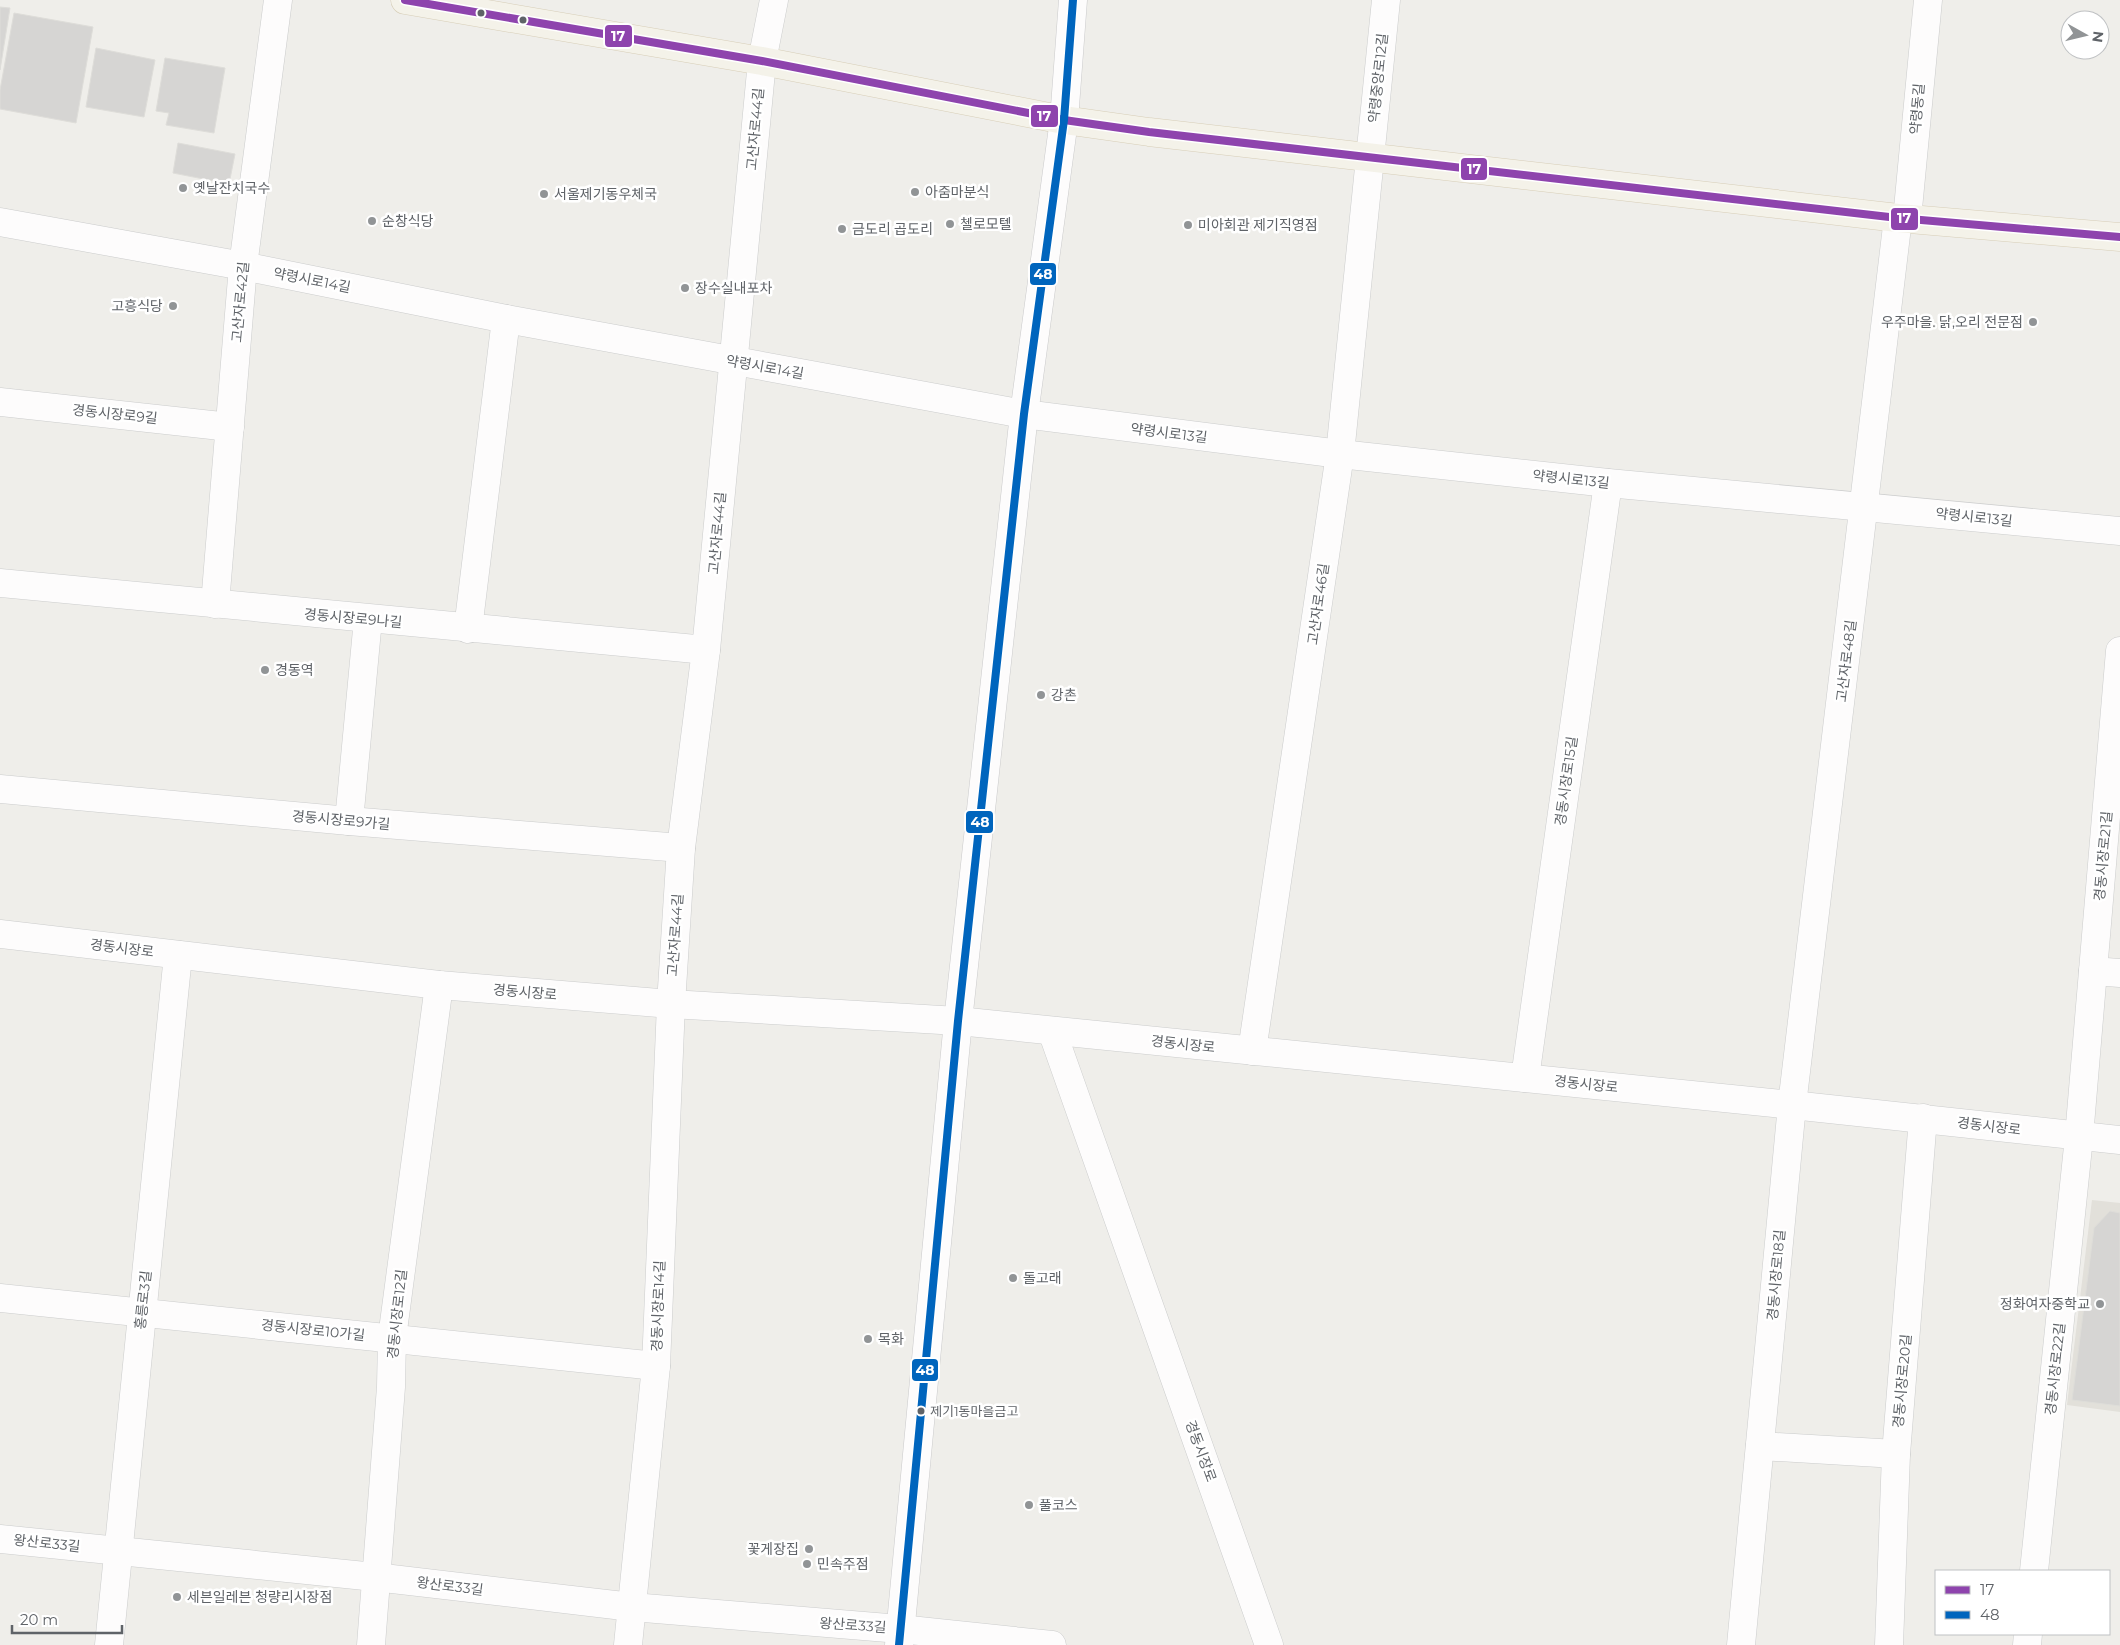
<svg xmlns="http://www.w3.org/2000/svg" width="2120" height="1645" viewBox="0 0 2120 1645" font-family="Montserrat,'Noto Sans KR',sans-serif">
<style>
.education{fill:#e2e0da}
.building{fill:#d6d5d3;stroke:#deddd9}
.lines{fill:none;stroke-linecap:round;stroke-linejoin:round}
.street-casing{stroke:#cbcccc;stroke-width:29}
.secondary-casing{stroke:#cacacb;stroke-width:29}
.primary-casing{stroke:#d7ceb8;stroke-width:29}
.street{stroke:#fdfcfc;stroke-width:28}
.secondary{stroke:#fdfcfc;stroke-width:28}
.primary{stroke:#f4f2e9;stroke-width:28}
.bus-1-casing{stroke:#fff;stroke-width:11}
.bus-2-casing{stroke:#fff;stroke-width:11}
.bus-1{stroke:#8e44ad;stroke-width:8}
.bus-2{stroke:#0065bd;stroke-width:8}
.bus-dot{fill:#5f6368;stroke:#fff;stroke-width:2}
.poi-dot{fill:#919496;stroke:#fff;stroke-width:2}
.labels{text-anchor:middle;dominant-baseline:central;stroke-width:5;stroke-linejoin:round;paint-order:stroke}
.bus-label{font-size:13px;fill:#5f6368;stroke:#fff;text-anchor:start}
.street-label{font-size:14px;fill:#5f6368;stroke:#fff}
.poi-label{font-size:14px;fill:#5f6368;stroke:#fff;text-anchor:start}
.line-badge{stroke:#fff;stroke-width:2}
.badge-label{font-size:14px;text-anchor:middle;font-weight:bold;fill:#fff}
</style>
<rect width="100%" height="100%" fill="#efeeea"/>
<polygon class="education" points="2092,1200 2120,1203 2120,1412 2067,1405"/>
<g class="building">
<polygon points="0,7 10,8 0,70"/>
<polygon points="14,13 93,27 76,123 0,109 0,90"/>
<polygon points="96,48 155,60 144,117 86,107"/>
<polygon points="165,58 225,68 214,133 166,125 169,113 156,111"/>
<polygon points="178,143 235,154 229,184 173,173"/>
<polygon points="2110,1211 2120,1213 2120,1406 2072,1400 2094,1228"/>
</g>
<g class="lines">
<g class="street-casing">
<g id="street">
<polyline points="1907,219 1928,0"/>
<polyline points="0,222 243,266 506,319 1024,414 1340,454 1608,483 2120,531"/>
<polyline points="0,402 230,427"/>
<polyline points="0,583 706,650"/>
<polyline points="215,604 243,266 278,0"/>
<polyline points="468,629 506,319"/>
<polyline points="0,789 349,821 681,848"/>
<polyline points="349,821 368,619"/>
<polyline points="0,934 439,985 671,1004 958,1021 1792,1105 2120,1140"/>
<polyline points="2093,971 2120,973"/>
<polyline points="1052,1031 1269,1645"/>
<polyline points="1252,1051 1340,454 1386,0"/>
<polyline points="1525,1078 1608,483"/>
<polyline points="0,1298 656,1366"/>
<polyline points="1760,1446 1896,1454"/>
<polyline points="0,1539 375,1577 632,1607 900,1629 1052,1645"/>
<polyline points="2034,1571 2079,1137 2120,651"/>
<polyline points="109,1645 178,955"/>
<polyline points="371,1645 391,1387 392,1338 439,985"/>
<polyline points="628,1645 656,1366 671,1004 681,848 706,650 762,61 774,0"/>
<polyline points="1741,1645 1792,1105 1898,218"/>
<polyline points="1889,1645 1896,1454 1923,1118"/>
<polyline points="2027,1645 2028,1634"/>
</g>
</g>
<g class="secondary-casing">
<polyline id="secondary" points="899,1645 958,1021 1024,414 1064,120 1073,0"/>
</g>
<g class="primary-casing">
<polyline id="primary" points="405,0 762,61 1064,120 1149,132 1898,218 2120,237"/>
</g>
<use href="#street" class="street"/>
<use href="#secondary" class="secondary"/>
<use href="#primary" class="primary"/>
<g class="bus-1-casing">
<polyline id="bus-1" points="405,0 762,61 1064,120 1149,132 1898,218 2120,237"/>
</g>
<g class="bus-2-casing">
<polyline id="bus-2" points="899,1645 958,1021 1024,414 1064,120 1073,0"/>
</g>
<use href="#bus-1" class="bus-1"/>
<use href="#bus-2" class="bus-2"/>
</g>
<g class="bus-dot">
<circle cx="481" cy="13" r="4.5"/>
<circle cx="523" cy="20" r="4.5"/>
<circle cx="921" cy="1411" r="4.5"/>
</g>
<g class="poi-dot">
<circle cx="183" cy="188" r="5"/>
<circle cx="915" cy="192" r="5"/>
<circle cx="544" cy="194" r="5"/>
<circle cx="372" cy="221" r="5"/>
<circle cx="950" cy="224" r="5"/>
<circle cx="1188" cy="225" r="5"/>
<circle cx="842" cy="229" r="5"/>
<circle cx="685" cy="288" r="5"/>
<circle cx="173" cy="306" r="5"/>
<circle cx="2033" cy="322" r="5"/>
<circle cx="265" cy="670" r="5"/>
<circle cx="1041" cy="695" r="5"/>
<circle cx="1013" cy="1278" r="5"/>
<circle cx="2100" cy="1304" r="5"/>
<circle cx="868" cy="1339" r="5"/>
<circle cx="1029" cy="1505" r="5"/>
<circle cx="809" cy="1549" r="5"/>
<circle cx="807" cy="1564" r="5"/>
<circle cx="177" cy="1597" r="5"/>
</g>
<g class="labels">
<g class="bus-label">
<text x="930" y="1411">제기1동마을금고</text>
</g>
<g class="street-label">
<text transform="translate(1378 78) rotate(-84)">약령중앙로12길</text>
<text transform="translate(1917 109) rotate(-85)">약령동길</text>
<text transform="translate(755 129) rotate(-85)">고산자로44길</text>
<text transform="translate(312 280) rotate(11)">약령시로14길</text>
<text transform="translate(240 302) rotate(-85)">고산자로42길</text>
<text transform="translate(765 367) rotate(10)">약령시로14길</text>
<text transform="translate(115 414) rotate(6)">경동시장로9길</text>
<text transform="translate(1169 433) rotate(7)">약령시로13길</text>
<text transform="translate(1571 479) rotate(6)">약령시로13길</text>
<text transform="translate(1974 517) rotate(6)">약령시로13길</text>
<text transform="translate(717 533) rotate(-85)">고산자로44길</text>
<text transform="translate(1318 604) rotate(-82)">고산자로46길</text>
<text transform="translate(353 618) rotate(5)">경동시장로9나길</text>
<text transform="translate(1846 661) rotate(-83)">고산자로48길</text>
<text transform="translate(1566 781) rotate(-82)">경동시장로15길</text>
<text transform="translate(341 820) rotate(5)">경동시장로9가길</text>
<text transform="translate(2103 856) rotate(-85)">경동시장로21길</text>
<text transform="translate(675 935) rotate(-86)">고산자로44길</text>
<text transform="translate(122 948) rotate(7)">경동시장로</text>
<text transform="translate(525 992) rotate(5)">경동시장로</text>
<text transform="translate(1183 1044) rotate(6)">경동시장로</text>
<text transform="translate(1586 1084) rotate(6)">경동시장로</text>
<text transform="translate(1989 1126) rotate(7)">경동시장로</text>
<text transform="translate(1776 1275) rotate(-85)">경동시장로18길</text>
<text transform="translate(143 1300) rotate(-84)">홍릉로3길</text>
<text transform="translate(658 1306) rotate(-88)">경동시장로14길</text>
<text transform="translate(397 1314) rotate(-84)">경동시장로12길</text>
<text transform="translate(313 1330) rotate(6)">경동시장로10가길</text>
<text transform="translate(2055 1369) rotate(-84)">경동시장로22길</text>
<text transform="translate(1902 1381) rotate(-85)">경동시장로20길</text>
<text transform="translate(1201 1451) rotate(70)">경동시장로</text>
<text transform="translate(47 1543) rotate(6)">왕산로33길</text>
<text transform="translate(450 1586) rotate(7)">왕산로33길</text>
<text transform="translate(853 1625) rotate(4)">왕산로33길</text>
</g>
<g class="poi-label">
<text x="193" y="188">옛날잔치국수</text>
<text x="925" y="192">아줌마분식</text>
<text x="554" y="194">서울제기동우체국</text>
<text x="382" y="221">순창식당</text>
<text x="960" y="224">첼로모텔</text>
<text x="1198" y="225">미아회관 제기직영점</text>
<text x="852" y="229">금도리 곱도리</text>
<text x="695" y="288">장수실내포차</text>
<text x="163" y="306" text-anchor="end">고흥식당</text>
<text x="2023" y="322" text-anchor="end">우주마을. 닭,오리 전문점</text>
<text x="275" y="670">경동역</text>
<text x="1051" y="695">강촌</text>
<text x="1023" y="1278">돌고래</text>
<text x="2090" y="1304" text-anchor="end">정화여자중학교</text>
<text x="878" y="1339">목화</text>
<text x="1039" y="1505">풀코스</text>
<text x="799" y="1549" text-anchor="end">꽃게장집</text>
<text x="817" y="1564">민속주점</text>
<text x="187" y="1597">세븐일레븐 청량리시장점</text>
</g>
</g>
<g class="line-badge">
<rect x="604" y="24" width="29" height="24" rx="5" fill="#8e44ad"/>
<rect x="1030" y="104" width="29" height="24" rx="5" fill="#8e44ad"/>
<rect x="1460" y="157" width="28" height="24" rx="5" fill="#8e44ad"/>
<rect x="1890" y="207" width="29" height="24" rx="5" fill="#8e44ad"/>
<rect x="1029" y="262" width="28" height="24" rx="5" fill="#0065bd"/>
<rect x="965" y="810" width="29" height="24" rx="5" fill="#0065bd"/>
<rect x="911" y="1358" width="28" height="24" rx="5" fill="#0065bd"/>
</g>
<g class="badge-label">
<text x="618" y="41">17</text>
<text x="1044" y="121">17</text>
<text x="1474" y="174">17</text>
<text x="1904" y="223">17</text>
<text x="1043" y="279">48</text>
<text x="980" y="827">48</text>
<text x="925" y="1375">48</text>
</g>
<rect x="1935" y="1570" width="175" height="65" fill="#ffffff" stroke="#bfc1c3"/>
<rect x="1945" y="1586" width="25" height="8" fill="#8e44ad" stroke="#bfc1c3"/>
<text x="1980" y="1595" font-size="15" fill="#5f6368">17</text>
<rect x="1945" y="1611" width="25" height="8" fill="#0065bd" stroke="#bfc1c3"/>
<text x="1980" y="1620" font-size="15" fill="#5f6368">48</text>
<g transform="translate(2085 35) rotate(98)"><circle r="24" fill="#ffffff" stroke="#bfc1c3"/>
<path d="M0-4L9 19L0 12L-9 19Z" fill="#919496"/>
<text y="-8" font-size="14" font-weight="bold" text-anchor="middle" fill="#5f6368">N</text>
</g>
<path d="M12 1625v8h110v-8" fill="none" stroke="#5f6368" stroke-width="2.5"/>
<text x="20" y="1625" font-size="15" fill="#5f6368" stroke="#ffffff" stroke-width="4" paint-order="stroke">20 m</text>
</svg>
